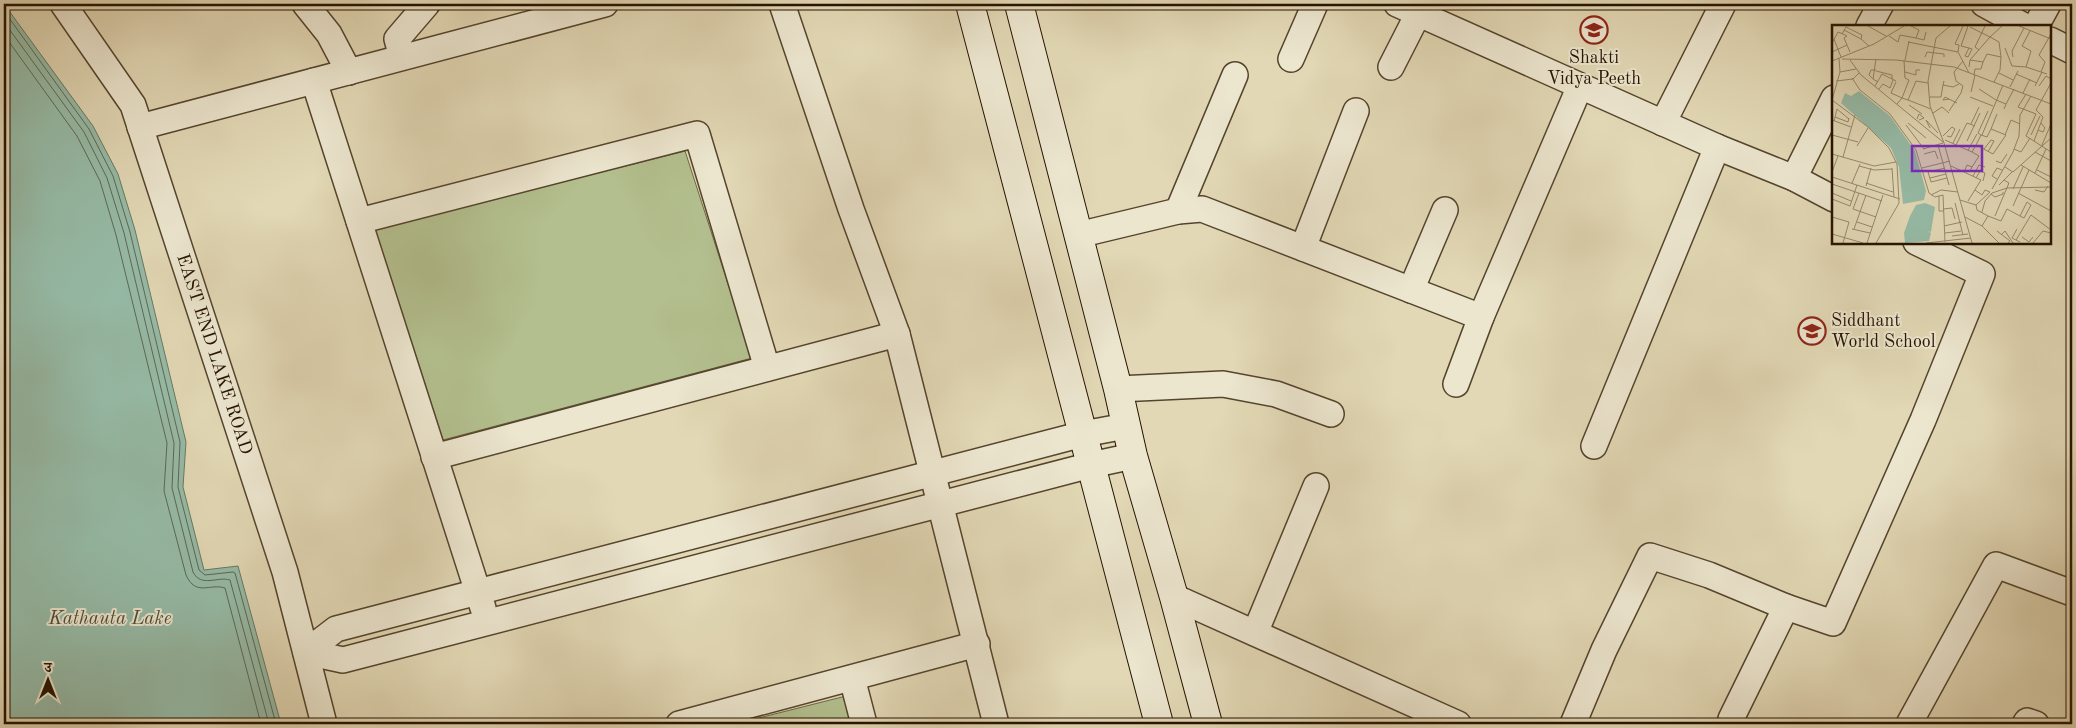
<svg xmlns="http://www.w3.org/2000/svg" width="2076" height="728" viewBox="0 0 2076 728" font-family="'Old Standard TT','Noto Serif Devanagari',serif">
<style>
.green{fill:#b3bf8e;stroke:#6c6947}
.water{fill:#96bba7;stroke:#697864}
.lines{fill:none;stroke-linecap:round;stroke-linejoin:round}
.shore{stroke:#5e6754;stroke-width:1}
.street-casing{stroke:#55442d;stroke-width:28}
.secondary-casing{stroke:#261300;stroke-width:30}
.street{stroke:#ece6cf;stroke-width:25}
.secondary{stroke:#ece6cf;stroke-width:28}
.labels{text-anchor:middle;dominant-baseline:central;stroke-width:4;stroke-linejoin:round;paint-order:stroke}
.poi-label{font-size:18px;fill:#261300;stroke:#ece6cf}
.street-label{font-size:18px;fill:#261300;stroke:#ece6cf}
.water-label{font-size:19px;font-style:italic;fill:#4d4e3a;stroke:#ece6cf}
.inset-road{fill:none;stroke:#97896d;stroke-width:1}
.view{fill:#7b2cbf;fill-opacity:0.15;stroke:#7b2cbf;stroke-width:2.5}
.inset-edge{fill:none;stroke:#261300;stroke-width:2.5}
</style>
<rect width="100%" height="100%" fill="#e2d8b5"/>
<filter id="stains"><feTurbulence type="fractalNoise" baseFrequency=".004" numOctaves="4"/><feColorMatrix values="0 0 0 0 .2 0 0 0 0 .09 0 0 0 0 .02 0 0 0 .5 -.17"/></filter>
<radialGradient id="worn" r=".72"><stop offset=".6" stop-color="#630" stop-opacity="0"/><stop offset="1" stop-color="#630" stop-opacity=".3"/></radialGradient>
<g class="green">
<polygon points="685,151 752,358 443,440 375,229"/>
<polygon points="846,696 853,724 735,724"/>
</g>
<polygon class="water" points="4,4 93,126 118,174 135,230 186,442 183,487 204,570 238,566 281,724 4,724"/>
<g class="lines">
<g class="shore">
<polyline points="4,11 89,129 113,176 130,232 180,442 178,487 199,570 205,575 233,572 235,573 276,724"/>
<path d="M 4,22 L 84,132 L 107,178 L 124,233 L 174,443 L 172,488 L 193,572 C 201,588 218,576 230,580 L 269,724"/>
<path d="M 4,35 L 77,136 L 100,181 L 116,235 L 167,443 L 164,491 L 186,575 C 196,597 210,583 225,588 L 261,724"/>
</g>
<g class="street-casing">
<g id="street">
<path id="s1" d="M 63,4 L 133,105 L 285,572 L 324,724"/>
<polyline points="305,4 329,34 349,72"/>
<polyline points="782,4 851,209 897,334 996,724"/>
<polyline points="1397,4 1717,147 1794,178 1834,98"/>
<polyline points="1984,4 2024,26"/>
<polyline points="1869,26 1881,4"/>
<polyline points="2036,26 2048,4"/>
<polyline points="2050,40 2072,51"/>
<polyline points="402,57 397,39 427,4"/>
<polyline points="1291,59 1315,4"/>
<polyline points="1391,67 1418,14"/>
<polyline points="314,81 483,608"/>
<polyline points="1663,123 1723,4"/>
<polyline points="140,127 605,4"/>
<polyline points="1794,178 1834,199"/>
<polyline points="1178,211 1235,75"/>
<polyline points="359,221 697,134 767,368"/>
<polyline points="1078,235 1178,211 1202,209 1481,317 1456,384"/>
<polyline points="1303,248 1356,111"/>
<polyline points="1411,290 1445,210"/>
<polyline points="1481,317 1580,86"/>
<polyline points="1118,389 1223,384 1276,394 1331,414"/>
<polyline points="1594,446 1717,147"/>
<polyline points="434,457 897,334"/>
<polyline points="1174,597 1458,724"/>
<polyline points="1786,607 1833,623 1923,420 1982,274 1916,242"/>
<polyline points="1255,633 1316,486"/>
<polyline points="306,652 336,629 1083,434 1126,426"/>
<polyline points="306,652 343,660 1091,465 1133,456"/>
<polyline points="852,678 864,724"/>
<polyline points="679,724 977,644"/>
<polyline points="1573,724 1604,650 1650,556 1709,575 1786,607 1731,719"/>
<polyline points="1909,724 1996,565 2072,593"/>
<polyline points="2025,724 2027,721 2036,724"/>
</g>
</g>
<g class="secondary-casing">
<g id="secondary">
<polyline points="970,4 1159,724"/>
<polyline points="1019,4 1118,389 1133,456 1174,597 1208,724"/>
</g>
</g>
<use href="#street" class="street"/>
<use href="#secondary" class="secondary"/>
</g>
<defs>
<g id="school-ring" transform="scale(1.4375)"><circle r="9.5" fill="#ece6cf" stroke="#8f2418" stroke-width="1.5"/><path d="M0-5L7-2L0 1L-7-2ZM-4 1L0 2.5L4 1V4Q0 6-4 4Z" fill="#8f2418"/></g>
</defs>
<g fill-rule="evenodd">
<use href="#school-ring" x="1594" y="30"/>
<use href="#school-ring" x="1812" y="331"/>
</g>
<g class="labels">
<g class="poi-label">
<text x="1594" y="58">Shakti<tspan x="1594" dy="21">Vidya Peeth</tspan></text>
<text x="1831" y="321" text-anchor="start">Siddhant<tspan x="1831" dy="21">World School</tspan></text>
</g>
<g class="street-label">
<text stroke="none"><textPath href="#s1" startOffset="385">EAST END LAKE ROAD</textPath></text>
</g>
<g class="water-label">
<text x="110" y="619">Kathauta Lake</text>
</g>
</g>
<g transform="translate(1832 25)">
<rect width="219" height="219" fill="#e2d8b5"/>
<path d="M 27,66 L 58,91 L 83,126 L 94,166 L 92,175 L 71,179 L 67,142 L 59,123 L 9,78 L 13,68 L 19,71 ZM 93,178 L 103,182 L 99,207 L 96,206 L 99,208 L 97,216 L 73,218 L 72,208 L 78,191 L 84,180 Z" fill="#96bba7"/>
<path class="inset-road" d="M 36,1 L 54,11M 136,1 L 129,21 L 137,23 L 140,24 L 136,32 L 133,31 L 137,23M 187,1 L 219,14M 12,5 L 29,14M 10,9 L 14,2 L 30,10 L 29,14 L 37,21M 11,9 L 15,11 L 12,13 L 18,27M 57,11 L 66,17 L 68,10 L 84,13 L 87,5 L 79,1M 84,13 L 92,15 L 94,7M 2,14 L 9,32M 76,17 L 126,27 L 137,48M 0,18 L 6,7 L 11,9M 173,23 L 180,41 L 194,42 L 215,49M 147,25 L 143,22 L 153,1M 0,27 L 15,20M 126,27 L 127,20 L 123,19 L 131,1M 93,32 L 95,27 L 112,29 L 112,32M 181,32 L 180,26 L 192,3M 10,34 L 64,35 L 122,42 L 219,79M 44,34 L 41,54 L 46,57M 18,35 L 29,50 L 111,117M 72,35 L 73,53 L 77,55M 73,35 L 77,16M 138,35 L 151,37 L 155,29 L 169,32M 0,36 L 42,19 L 72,1M 137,42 L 138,35 L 158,12 L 138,2M 194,42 L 199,26 L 190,21 L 198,6M 44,46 L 60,50 L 60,54M 8,47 L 24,44M 73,47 L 84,50 L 84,45 L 88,45M 209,47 L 213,37 L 207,30 L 219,9M 167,48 L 181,55M 184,49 L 205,58M 142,50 L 143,44 L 149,44 L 151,37M 20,53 L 28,65 L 58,89 L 84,125 L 97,168 L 103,172 L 111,170 L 113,217M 41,54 L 37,50 L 39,45 L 44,45M 4,56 L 21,54 L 27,48M 112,56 L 111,60 L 121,62 L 127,59M 64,57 L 59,68 L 70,73 L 77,55M 162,57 L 168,45 L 169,32 L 167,17 L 158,12 L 170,1M 43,61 L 50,49 L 64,56M 203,61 L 210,47M 207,61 L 214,51 L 219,54M 178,62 L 186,46M 47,64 L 51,59 L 58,63 L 61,55M 147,64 L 164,75M 139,67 L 143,50M 191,68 L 198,54M 194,69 L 186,82 L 204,89 L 194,111 L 219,127M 98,72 L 109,72 L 111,60M 138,72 L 161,81M 117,74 L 111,75 L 113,72 L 125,78M 0,75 L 36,102 L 57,123 L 65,139 L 67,178 L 44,218M 0,75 L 8,47 L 7,33M 76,75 L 99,84M 164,75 L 174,79 L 172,84M 65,79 L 70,73 L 76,75 L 84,56 L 96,58M 174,79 L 182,64M 77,80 L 90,89M 117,86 L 129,68 L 131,61 L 124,56 L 122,47 L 131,36M 101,88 L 110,82 L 117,88M 3,92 L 16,97 L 17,93M 85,94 L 87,89 L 92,93 L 87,95M 0,95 L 19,102M 2,96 L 5,84 L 17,94M 76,98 L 94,113M 139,99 L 147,82M 74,100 L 92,124M 98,103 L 94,95 L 106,108M 159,104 L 165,89M 206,105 L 211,107 L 213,103 L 209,98M 0,110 L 26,117M 149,110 L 146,108 L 156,86M 150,110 L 171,60M 173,110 L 179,95 L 188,99M 199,110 L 208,91M 111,111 L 120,102 L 123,104 L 119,112 L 115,111M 113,115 L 140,127 L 144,120 L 149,110 L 155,112 L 159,104 L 174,110 L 161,129 L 144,120M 135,116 L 148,88M 202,116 L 211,92 L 204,85 L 219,58M 112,118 L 98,81 L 96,56 L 104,13 L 118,1M 112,118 L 140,218M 121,118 L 128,104M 106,120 L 117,160M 124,120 L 135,98 L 143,101M 210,120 L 219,99M 25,121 L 36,103M 91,124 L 111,118M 152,124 L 159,115 L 162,116 L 156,127M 182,124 L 189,127 L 198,113M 136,125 L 145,109M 203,127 L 219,136M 0,129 L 42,141 L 64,137M 92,129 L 103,126 L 106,134M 11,132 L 23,90M 164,136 L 169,138 L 175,129M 189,140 L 219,158M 27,141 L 42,145 L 60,144M 119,141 L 132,147 L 135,140 L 140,142 L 138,146M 140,142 L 147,131 L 140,127M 173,142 L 181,147 L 219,113M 60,143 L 62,172M 90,143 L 118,136M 205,145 L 219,152M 0,147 L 6,131M 132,147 L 149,155 L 136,176M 203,148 L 214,124M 141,151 L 147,140 L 153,142M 0,152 L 68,174M 98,153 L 114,149M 144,153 L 148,146 L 153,148 L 151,156M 165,154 L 160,151 L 165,143 L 170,145M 99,157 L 96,147 L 113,143M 99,157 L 115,153M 20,158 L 28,139M 34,158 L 61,167M 0,159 L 50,176M 167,160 L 180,147M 34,161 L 39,143M 160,164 L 181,127 L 187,111 L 188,90 L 199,71M 181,164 L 191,142M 203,165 L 212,167 L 216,161M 0,168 L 19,176M 27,168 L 21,184 L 44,192M 186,168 L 219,186M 159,169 L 163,172 L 171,169 L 171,167M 99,170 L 109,165 L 126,167M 107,171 L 107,186 L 112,186M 0,174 L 18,181 L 25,160M 128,175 L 144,180 L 158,167 L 153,165 L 150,170 L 143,165M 123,178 L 131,210M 144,180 L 145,185 L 156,191 L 150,201M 181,181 L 197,145M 111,184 L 120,183 L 123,194M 150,187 L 153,176 L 160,168 L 175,163 L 219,162M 156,191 L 169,196 L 175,184 L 188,191 L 195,177 L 199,180 L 192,193 L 188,191M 163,191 L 177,158 L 172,155M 0,192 L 17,197 L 11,218M 133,192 L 150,201 L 167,218M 25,197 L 40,202M 112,201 L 130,197M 20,204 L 38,208M 22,204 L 34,170M 185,204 L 180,213 L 188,217M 165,206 L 178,216 L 176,218M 113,208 L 129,206M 0,209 L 31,218M 169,210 L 173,206 L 181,218M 120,211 L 136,209M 190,212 L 197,217 L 201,212M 184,215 L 199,190 L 219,205M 35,218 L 51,170M 94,218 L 139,213M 201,218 L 211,206 L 219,208"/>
<path class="view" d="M 80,121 L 150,121 L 150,146 L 80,146 Z"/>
<rect width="219" height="219" class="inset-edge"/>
</g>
<rect width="2076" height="728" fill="none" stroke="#e2d8b5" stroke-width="20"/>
<rect x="5" y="5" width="2066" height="718" fill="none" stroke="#261300" stroke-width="2.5"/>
<rect x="10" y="10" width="2056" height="708" fill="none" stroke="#261300"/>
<g transform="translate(48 680)" stroke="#ece6cf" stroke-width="4" paint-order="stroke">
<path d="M0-4L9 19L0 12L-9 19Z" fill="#261300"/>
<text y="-8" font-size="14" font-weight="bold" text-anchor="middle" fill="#261300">उ</text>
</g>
<rect width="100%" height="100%" filter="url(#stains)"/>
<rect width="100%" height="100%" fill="url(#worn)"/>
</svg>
